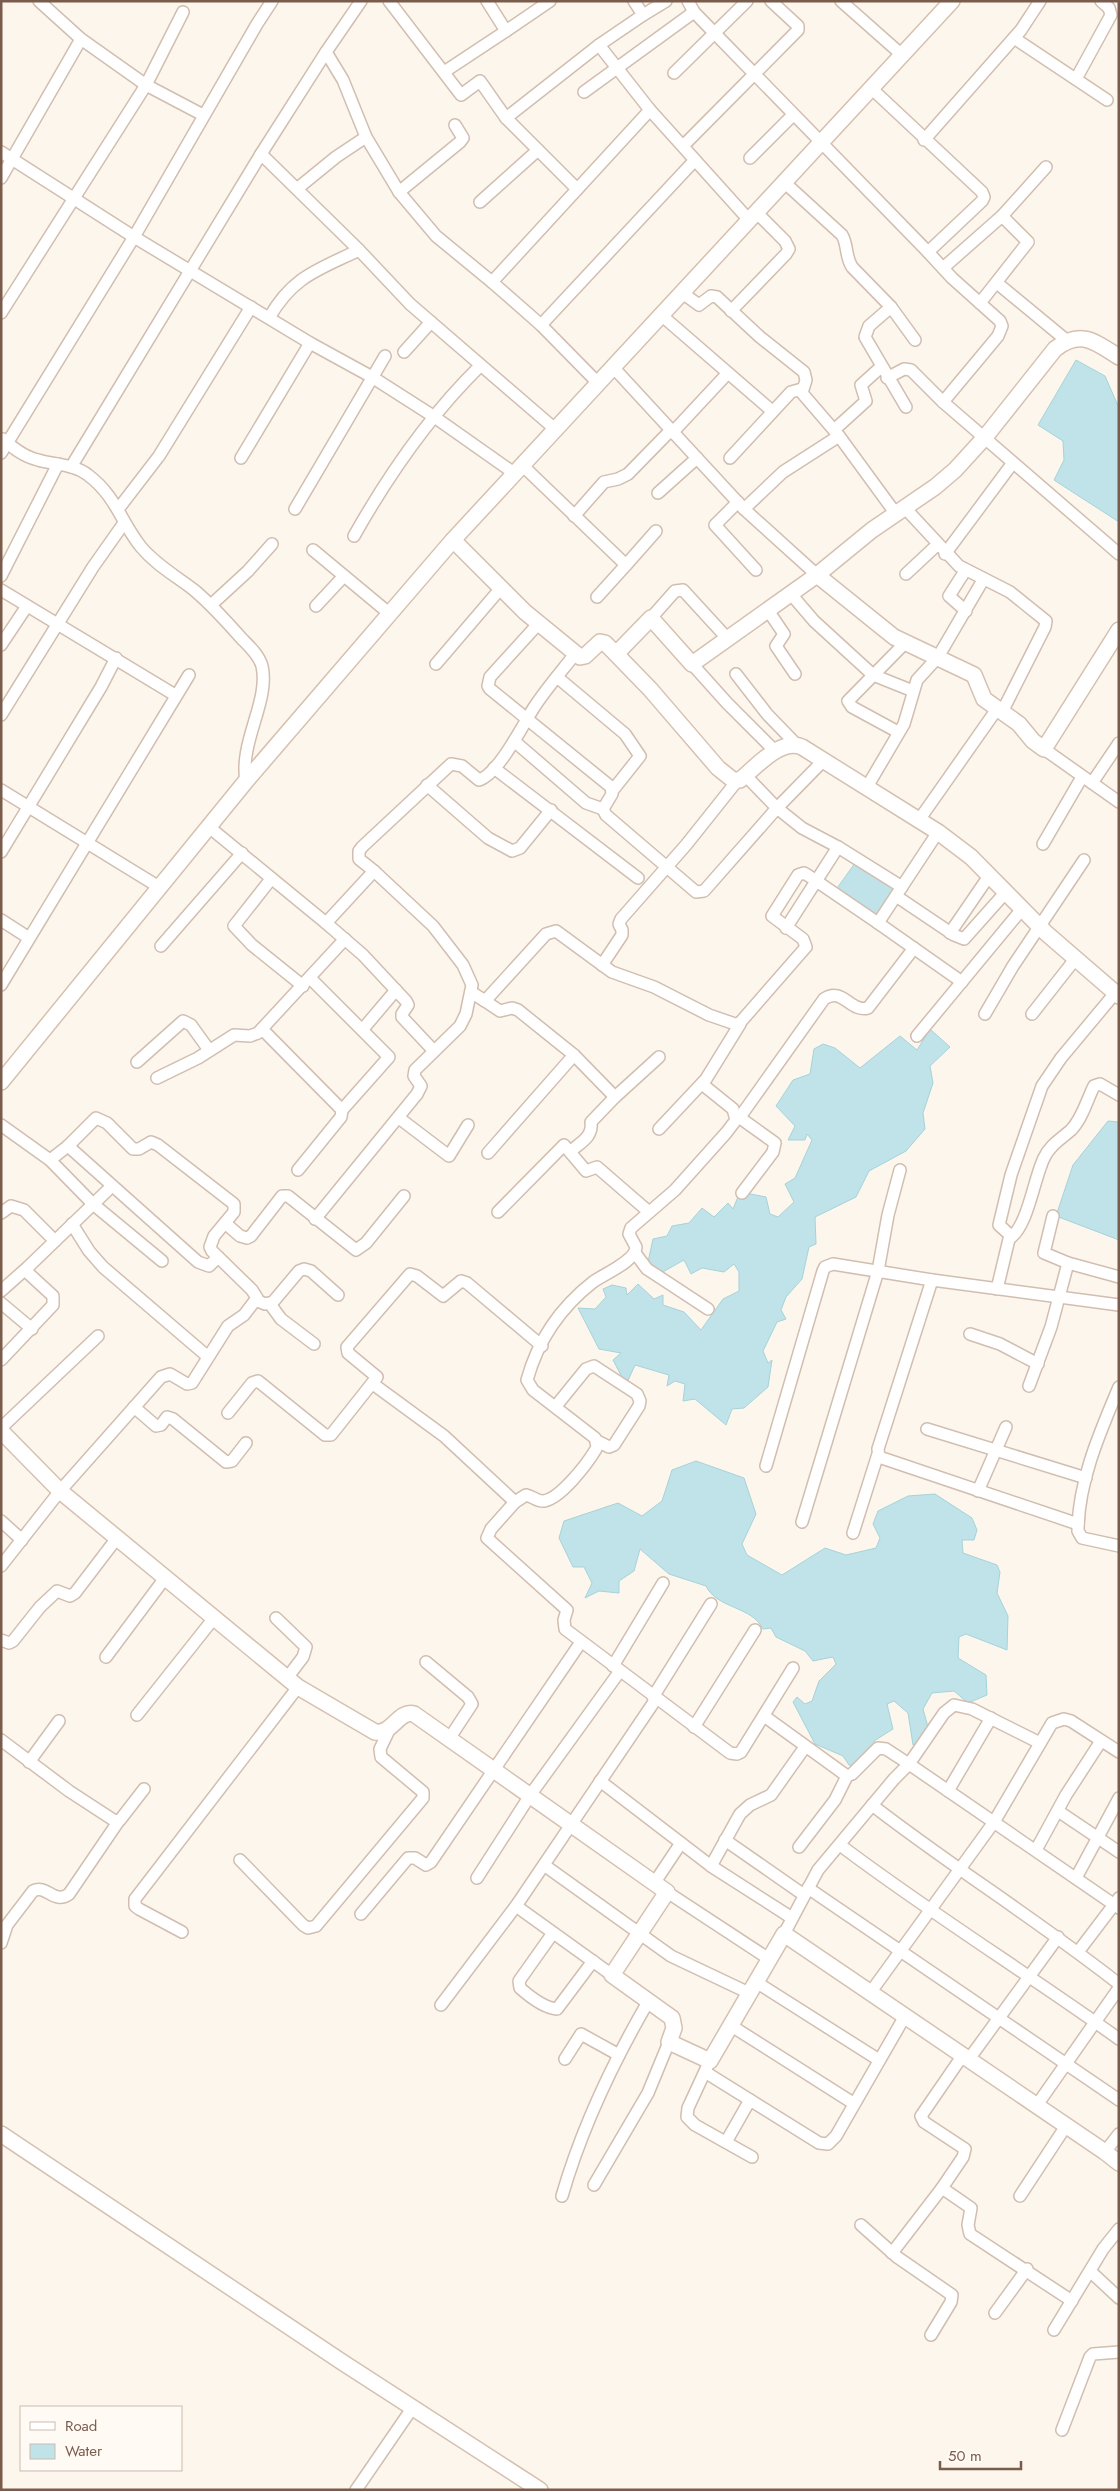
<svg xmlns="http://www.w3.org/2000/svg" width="1120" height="2491" viewBox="0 0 1120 2491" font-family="Jost,sans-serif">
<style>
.water{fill:#bfe3e8;stroke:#a5d3da}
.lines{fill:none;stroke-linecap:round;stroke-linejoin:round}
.street-casing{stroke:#d1beb0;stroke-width:14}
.secondary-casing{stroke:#d6c0b0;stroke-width:18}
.street{stroke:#fff;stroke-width:11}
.secondary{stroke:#fff;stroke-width:15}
</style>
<rect width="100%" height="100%" fill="#fdf6ec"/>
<g class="water">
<polygon points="1076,360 1105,376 1119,408 1119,522 1054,480 1064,460 1063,441 1038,425"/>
<polygon points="855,863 892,885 894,894 881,913 868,915 835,891"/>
<polygon points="930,1029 950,1047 930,1066 933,1083 923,1113 925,1129 906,1151 869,1171 856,1197 815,1217 816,1244 809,1247 802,1279 786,1297 781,1310 786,1319 777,1322 763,1351 768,1363 772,1360 768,1387 744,1408 732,1409 726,1425 695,1399 683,1401 685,1384 675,1381 667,1386 669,1375 635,1365 626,1385 613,1360 621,1353 599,1349 578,1308 595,1309 606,1297 603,1289 612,1285 626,1288 627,1295 638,1284 654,1299 663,1295 663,1305 684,1312 701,1330 723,1299 739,1291 739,1272 734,1264 724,1272 702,1268 691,1274 684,1260 661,1273 648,1262 653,1239 667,1236 672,1226 689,1223 702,1208 714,1217 728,1203 733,1209 740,1192 766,1197 770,1214 778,1217 794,1202 785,1184 795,1178 812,1140 807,1134 805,1140 788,1140 795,1126 776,1106 793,1080 810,1074 814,1049 823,1044 835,1048 860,1068 900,1036 917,1050"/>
<polygon points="1108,1121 1119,1122 1119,1240 1056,1216 1073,1165"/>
<path d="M 696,1461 L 744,1478 L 756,1514 L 742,1544 L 747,1555 L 782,1575 L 825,1548 L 846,1555 L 876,1548 L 880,1538 L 873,1524 L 878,1511 L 908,1496 L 935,1494 L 972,1518 L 977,1530 L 974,1540 L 962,1540 L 963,1553 L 997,1565 L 1000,1572 L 997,1593 L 1008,1616 L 1007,1650 L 966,1634 L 959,1637 L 958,1658 L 986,1675 L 987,1695 L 968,1703 L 954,1691 L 932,1693 L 923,1709 L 930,1734 L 913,1745 L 908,1713 L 894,1701 L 887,1704 L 893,1729 L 874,1741 L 874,1753 L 861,1756 L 856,1767 L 849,1765 L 843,1756 L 815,1744 L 793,1702 L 797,1697 L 805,1704 L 812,1701 L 819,1681 L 836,1664 L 833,1657 L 813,1661 L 805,1651 L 776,1637 L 771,1628 L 763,1629 C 752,1606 717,1609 706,1586 L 669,1574 L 640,1549 L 634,1571 L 619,1581 L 619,1593 L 599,1591 L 585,1598 L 592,1583 L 584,1567 L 573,1567 L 559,1538 L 564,1521 L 618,1503 L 642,1516 L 662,1501 L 672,1470 Z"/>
</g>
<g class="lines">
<g class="street-casing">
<g id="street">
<polyline points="39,1 81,39 146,85 203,115"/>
<polyline points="389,1 461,95 480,81 506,118"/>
<polyline points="487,1 506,31 550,1"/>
<polyline points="634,1 643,15 599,45 650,110 749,220"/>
<polyline points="688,1 694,12 928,252"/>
<polyline points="841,1 902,55"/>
<polyline points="643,15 666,1"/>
<polyline points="1014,38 1107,100"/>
<polyline points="326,52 343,80 366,137 399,192 436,236 492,282 650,110"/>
<polyline points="444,72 506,31"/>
<polyline points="674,73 747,1"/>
<polyline points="1076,79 1111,15 1109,8 1101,1"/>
<polyline points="871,88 982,192 984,197 982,201 928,252 952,278 1000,321 1002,326 998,336 943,402 1119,554"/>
<polyline points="584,92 694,12"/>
<polyline points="924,140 1021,30 1040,1"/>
<polyline points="683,146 798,30 798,26 771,1"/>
<polyline points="1,152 134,237 310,343 372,377 433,416 514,473"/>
<polyline points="261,154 359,250"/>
<polyline points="750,158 793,115"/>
<polyline points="1,178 81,39"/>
<path d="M 784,182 L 842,235 C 848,245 845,256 852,267 L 891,307 L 915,340"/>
<polyline points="298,188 336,157 366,137"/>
<polyline points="577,189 506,118 599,45"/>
<polyline points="399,192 460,142 463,138 455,125"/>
<polyline points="480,202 538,150"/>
<polyline points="943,268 1002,216 1046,167"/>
<polyline points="492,282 541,325 598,383"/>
<polyline points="997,283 1066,340"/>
<polyline points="681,292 699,305 711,296 717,297 760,337 804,372 806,380 802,393 839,436"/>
<polyline points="980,303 1028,242 1002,216"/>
<polyline points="891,307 869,326 865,337 906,407"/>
<polyline points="731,311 786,254 789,249 785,241 756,212"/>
<polyline points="1,313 146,85 183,12"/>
<polyline points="660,314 772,411"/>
<path d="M 269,318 C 293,276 318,270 359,250 L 410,304 L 555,429"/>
<polyline points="541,325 695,160"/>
<polyline points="404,352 431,322"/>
<polyline points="612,366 744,509"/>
<polyline points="887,378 904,369 911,370 943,402"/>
<polyline points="834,430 866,401 861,385 881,367"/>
<polyline points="672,433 727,374"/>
<path d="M 3,439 C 13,448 24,457 38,460 C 55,465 74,464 88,475 C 116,496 121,522 141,547 C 156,565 176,576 194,590 C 212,605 227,622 242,639 C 249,646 259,655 262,666 C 270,701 239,742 246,781"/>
<polyline points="1,453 134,237 257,24 272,1"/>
<polyline points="241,458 310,343"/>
<polyline points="730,458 791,392 802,389"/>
<polyline points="522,465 626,565 656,531"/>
<polyline points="71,467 261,154 326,52 361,1"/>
<polyline points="658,493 697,458"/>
<polyline points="738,502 715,525 756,570"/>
<polyline points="119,508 159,456 251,307"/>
<polyline points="905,508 959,566 1010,592 1046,621 1045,627 1002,712"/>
<polyline points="295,509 385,356"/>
<polyline points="574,516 604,482 618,479 628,474 670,431"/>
<path d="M 354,536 C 389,474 429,416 480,366"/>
<polyline points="313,550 390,614"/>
<polyline points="945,554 1012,464"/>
<polyline points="965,571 949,596 966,611"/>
<polyline points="906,574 937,545"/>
<polyline points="817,575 744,509 783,472 839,436 896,514"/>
<polyline points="1,576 58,464"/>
<polyline points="1,590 175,695"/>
<polyline points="790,593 814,621 873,675 913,691"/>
<polyline points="597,597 626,565"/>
<polyline points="211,605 248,571 272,544"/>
<polyline points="316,606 344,576"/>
<polyline points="767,609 784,634 776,646 795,674"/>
<polyline points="651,618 675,591 683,590 727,638"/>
<polyline points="539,623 490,677 488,686 490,689 611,787 612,794 603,809 606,815 696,892 704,891 777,808 745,775"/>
<polyline points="1,645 27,606"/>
<polyline points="436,664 501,588"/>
<polyline points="692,664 727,703 776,752"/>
<polyline points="736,674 767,714 797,745"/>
<polyline points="557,677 625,734 640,756 613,790"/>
<polyline points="1,715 93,567 124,523"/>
<polyline points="898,732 852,707 848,701 906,642"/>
<polyline points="514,741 586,803 603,809"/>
<polyline points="1044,749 1119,802"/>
<polyline points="823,761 777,808 802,828 838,847 902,887"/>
<polyline points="494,768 638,878"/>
<polyline points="1092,783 1119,743"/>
<polyline points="427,785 488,838 512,851 520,848 551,810"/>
<polyline points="867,787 904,724 917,680 938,657 983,580"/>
<polyline points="1,790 159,887"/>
<polyline points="919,820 997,709"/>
<path d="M 209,827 L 326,923 L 374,871 L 359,859 L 359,851 L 362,847 L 451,764 L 462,766 L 479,780 C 498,774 522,727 533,709 C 545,690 561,672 575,654"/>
<polyline points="1043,844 1082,777"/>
<polyline points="1,852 101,687 116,658"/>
<polyline points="271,879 234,926 252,945 303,986"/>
<polyline points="896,896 954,935 964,939 1005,893"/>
<polyline points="1,920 29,938"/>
<polyline points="326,923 363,955 406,1001 408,1005 402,1014 402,1017 433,1050"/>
<polyline points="878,923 962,982"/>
<polyline points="786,928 838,847"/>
<polyline points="950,933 989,876"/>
<polyline points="161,946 242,853"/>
<polyline points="602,965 622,935 622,930 619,924 621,919 686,845 737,781"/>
<polyline points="310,978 389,1057 342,1110"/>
<polyline points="1,985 189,675"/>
<polyline points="471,992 485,1001 546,934 556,931 612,972 654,987 709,1015 738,1025 806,947 803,939 772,916 798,875 804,873 809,876 878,923 938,832"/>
<polyline points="485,1001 500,1011 512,1008 518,1010 574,1055 615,1097 659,1057"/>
<polyline points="985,1014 1013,966 1084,860"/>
<polyline points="1032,1014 1076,958"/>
<polyline points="262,1029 342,1110 341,1117 298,1170"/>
<polyline points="363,1029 396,990"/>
<polyline points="917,1036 1022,909"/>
<polyline points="137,1062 183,1021 191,1025 209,1050"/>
<polyline points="157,1078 198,1058 234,1035 250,1036 258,1033 345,939"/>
<polyline points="736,1115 775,1143 773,1152 742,1193"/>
<path d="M 740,1117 L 824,999 C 842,986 851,1013 868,1008 L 914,948"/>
<polyline points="399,1118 449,1156 468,1125"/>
<polyline points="1,1125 50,1160 68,1146 96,1118 107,1123 133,1149 139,1149 151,1142 158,1145 234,1204 234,1212 214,1236 210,1247 212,1251 252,1290 257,1298 244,1315 228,1326 192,1383 187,1384 170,1374 161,1377 60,1491 1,1566"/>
<polyline points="659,1129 706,1079 740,1024"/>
<polyline points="68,1146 198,1262 209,1266 218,1257"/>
<path d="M 571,1151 C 581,1142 593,1137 591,1122 L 615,1097"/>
<polyline points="488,1153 574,1055"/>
<polyline points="50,1160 93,1204 162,1261"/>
<polyline points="498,1212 564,1145 586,1171 597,1167 649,1212"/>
<polyline points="1,1213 11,1206 24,1210 55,1241"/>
<polyline points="1053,1216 1044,1253 1068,1263 1119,1277"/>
<polyline points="315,1219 417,1094 421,1086 414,1076 415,1070 460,1026 466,1014 472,985 463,965 433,926 374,871"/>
<polyline points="225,1223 240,1236 247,1238 251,1236 282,1196 288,1196 356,1250 366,1243 404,1196"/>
<polyline points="72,1224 89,1251 103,1267 207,1356"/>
<path d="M 1010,1238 C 1028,1226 1034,1178 1044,1158 C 1050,1145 1061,1139 1071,1130 C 1082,1119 1087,1100 1094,1086 L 1100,1084 L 1119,1095"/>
<polyline points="635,1253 647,1269 708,1309"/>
<polyline points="932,1280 878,1449 879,1457 1078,1524"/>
<polyline points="997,1289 1010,1235 999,1225 1011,1175 1042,1086 1061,1058 1116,992"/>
<polyline points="1,1291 28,1267"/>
<polyline points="256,1300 265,1304 273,1302 299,1271 304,1269 311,1271 338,1295"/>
<polyline points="1,1303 32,1329"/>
<polyline points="270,1304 281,1319 314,1344"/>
<polyline points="970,1334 1000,1344 1038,1364"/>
<polyline points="1,1360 53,1305 53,1296 28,1273 28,1267 112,1186"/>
<polyline points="373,1384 444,1436 515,1502 491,1529 487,1538 567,1610 564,1620 565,1629 730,1753 737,1754 741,1752 793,1668"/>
<polyline points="1029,1386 1051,1327 1068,1263"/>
<path d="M 1119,1387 C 1100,1432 1078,1482 1078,1531 L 1082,1538 L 1119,1546"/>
<polyline points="556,1406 586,1369 594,1366 637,1394 640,1401 639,1406 614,1445 609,1447 597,1441"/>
<polyline points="134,1407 156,1426 161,1425 167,1417 173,1419 226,1462 232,1461 246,1443"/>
<polyline points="228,1413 252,1383 258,1381 325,1435 331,1435 377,1377 348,1353 347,1347 410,1274 417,1276 443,1296 461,1281 467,1283 542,1346"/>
<polyline points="1,1428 98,1336"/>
<polyline points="927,1429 1086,1478"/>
<polyline points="766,1466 823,1271 825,1267 833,1264 932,1280 1119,1305"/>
<polyline points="978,1491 1006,1427"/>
<path d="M 515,1502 L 526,1495 C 532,1496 538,1502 544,1501 C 561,1498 587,1464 596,1449 L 597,1446 L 595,1438 L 533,1390 L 527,1380 C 538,1340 561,1307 593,1282 C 604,1274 636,1261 636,1247 L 629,1234 L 631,1228 L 675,1190 L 726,1133 L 736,1120 L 733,1109 L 702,1084"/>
<polyline points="1,1521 22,1540"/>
<polyline points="802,1522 878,1271 888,1215 900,1170"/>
<polyline points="853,1533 878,1454"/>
<polyline points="276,1618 306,1647 303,1657 287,1678"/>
<polyline points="1,1640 9,1643 13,1641 40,1607 57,1591 70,1596 75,1593 117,1538"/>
<polyline points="106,1657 165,1578"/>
<polyline points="426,1662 468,1697 472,1704 449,1739"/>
<polyline points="613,1666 663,1583"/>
<polyline points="653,1697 711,1604"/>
<polyline points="137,1715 214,1618"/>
<polyline points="764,1716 847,1776 852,1774 878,1748 886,1749 909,1764 944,1713 954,1705 972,1709 1040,1743"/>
<polyline points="694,1727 755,1630"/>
<polyline points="1,1740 69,1791 115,1821 120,1820 144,1789"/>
<polyline points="29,1762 59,1721"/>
<polyline points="600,1781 711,1866 792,1918"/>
<polyline points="948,1791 991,1718"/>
<path d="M 872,1805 C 952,1867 1039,1921 1119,1984"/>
<polyline points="1058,1811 1119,1852"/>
<polyline points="725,1840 804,1895"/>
<path d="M 840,1845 C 930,1913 1027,1973 1119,2039"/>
<polyline points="799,1847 835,1800 847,1776"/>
<polyline points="1036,1850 1066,1795 1101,1741"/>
<polyline points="240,1860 303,1925 308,1928 316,1926 423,1798 423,1792 381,1757 380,1749 390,1728"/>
<polyline points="544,1865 671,1956 749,1993"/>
<polyline points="711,1866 740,1814 750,1805 771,1795 805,1747"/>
<polyline points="477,1878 531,1794 620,1671"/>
<polyline points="1076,1878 1119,1798"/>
<polyline points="655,1882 681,1843"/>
<polyline points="808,1888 1119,2100"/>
<polyline points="667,1892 769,1959"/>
<polyline points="516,1906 612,1975"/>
<polyline points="361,1914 408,1858 415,1858 426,1865 431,1862 581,1642"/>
<polyline points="182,1932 139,1909 135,1906 135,1899 298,1687"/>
<path d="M 553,1933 L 519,1981 L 520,1988 C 529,1996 544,2008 557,2009 L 593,1961"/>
<polyline points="784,1934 818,1870 894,1779 909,1764 1119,1908"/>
<path d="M 1,1943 L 7,1925 L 33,1891 C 47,1884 54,1905 69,1894 L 118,1822"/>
<polyline points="1078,1952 1119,1898"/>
<polyline points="756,1982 879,2060"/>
<polyline points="870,1993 994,1822 1052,1723 1064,1719 1071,1721 1119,1752"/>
<polyline points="441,2005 516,1906 656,1699"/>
<polyline points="730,2025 853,2103"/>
<polyline points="963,2055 921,2116 924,2122 965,2149 963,2157 942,2188 971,2208 968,2225 970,2234 1072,2301"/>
<polyline points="565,2059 581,2034 619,2055"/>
<polyline points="969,2059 1058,1937"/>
<polyline points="707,2067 688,2108 687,2117 695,2125 752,2157"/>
<polyline points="705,2072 819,2143 828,2144 836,2136 905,2016"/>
<polyline points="1037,2105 1119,1988"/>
<polyline points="726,2142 750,2100"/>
<polyline points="1105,2152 1119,2134"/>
<polyline points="594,2185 648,2093 669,2042"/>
<path d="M 562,2196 C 582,2127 612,2064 648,2002"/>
<polyline points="1020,2196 1066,2126"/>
<polyline points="861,2225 897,2257 952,2295 951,2302 931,2335"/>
<polyline points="892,2253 942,2188"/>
<polyline points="1091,2272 1119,2298"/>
<polyline points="995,2313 1027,2269"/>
<polyline points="1054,2330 1103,2249 1119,2229"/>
<polyline points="1062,2430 1090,2357 1093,2354 1119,2352"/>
<polyline points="356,2490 413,2407"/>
</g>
</g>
<g class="secondary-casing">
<g id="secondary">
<path d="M 453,540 L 525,612 L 580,657 L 585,656 L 600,642 L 605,643 L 616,654 L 651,618 L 692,664 L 817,575 L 872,530 L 935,487 L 955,470 L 986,436 L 1055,349 C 1081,329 1095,342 1119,357"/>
<polyline points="817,575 894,637 974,675 984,699 1019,724 1033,741 1044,749 1119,630"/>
<path d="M 616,654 L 650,689 L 718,768 L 733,780 L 740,780 C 755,768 780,738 802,747 L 938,832 L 971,857 L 1046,933 L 1119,996"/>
<polyline points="1,1082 246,781 453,540 952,1"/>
<path d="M 1,1431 L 60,1491 L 298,1687 L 375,1732 C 392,1735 398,1710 414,1714 L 667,1892 L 612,1975 L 672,2018 L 674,2028 L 669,2042 L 710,2061 L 784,1934 L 1105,2152 L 1119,2163"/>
<polyline points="1,2134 342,2362 540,2490"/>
</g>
</g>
<use href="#street" class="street"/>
<use href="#secondary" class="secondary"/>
</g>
<rect width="1120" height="2491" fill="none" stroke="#7a5c4d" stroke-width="5"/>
<rect x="20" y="2406" width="162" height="65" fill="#fffaf3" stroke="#cabbb1"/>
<rect x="30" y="2422" width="25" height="8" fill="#ffffff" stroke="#cabbb1"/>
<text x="65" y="2431" font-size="15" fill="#7a5c4d">Road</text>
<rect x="30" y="2444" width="25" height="15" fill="#bfe3e8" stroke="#cabbb1"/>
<text x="65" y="2456" font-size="15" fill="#7a5c4d">Water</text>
<path d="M940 2461v8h81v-8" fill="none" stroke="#7a5c4d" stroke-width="2.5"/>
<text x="948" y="2461" font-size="15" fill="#7a5c4d" stroke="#fffaf3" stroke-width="4" paint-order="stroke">50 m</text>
</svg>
